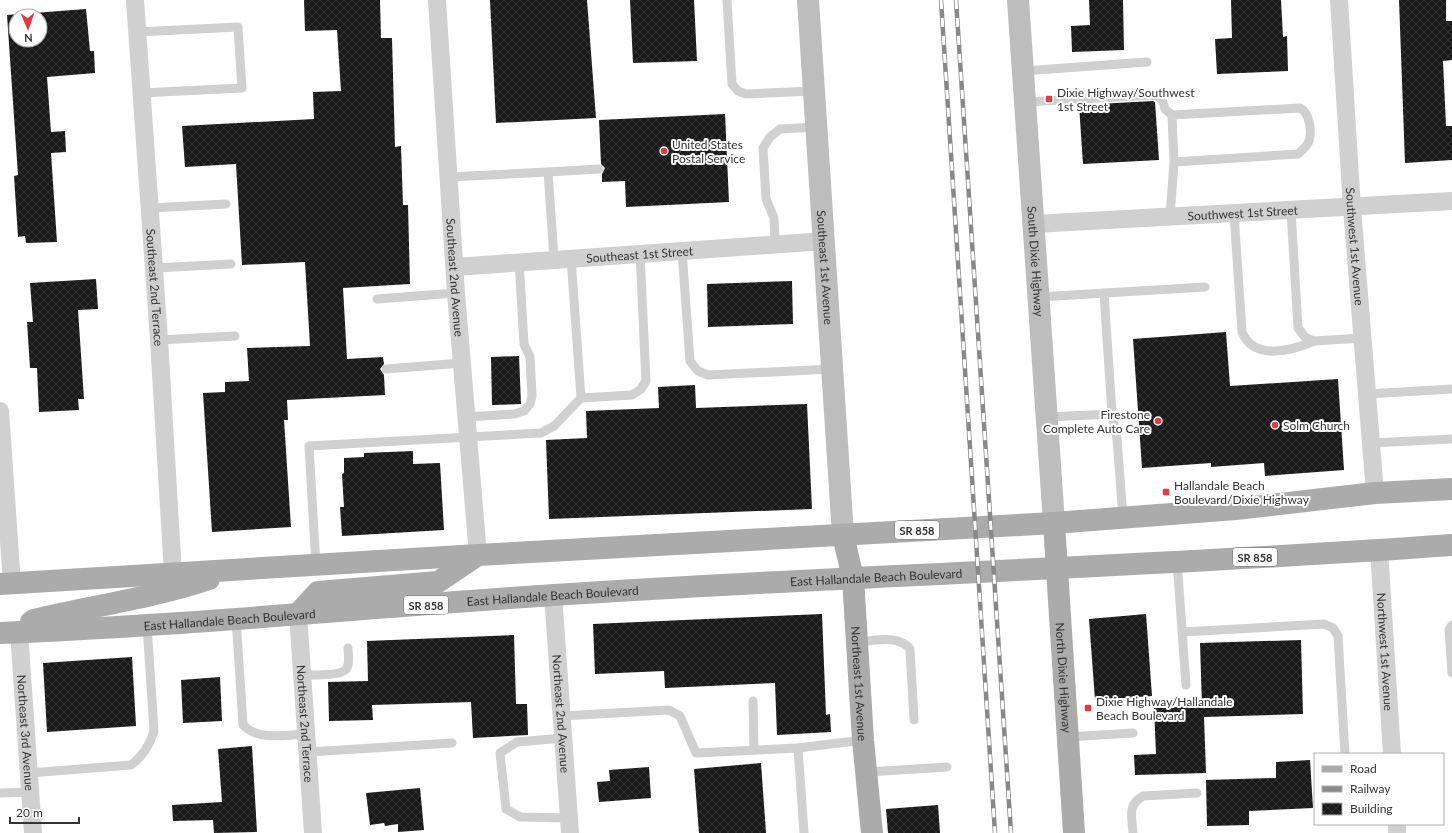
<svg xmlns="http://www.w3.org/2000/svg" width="1452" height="833" viewBox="0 0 1452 833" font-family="Lato,sans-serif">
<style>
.building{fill:url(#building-cross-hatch);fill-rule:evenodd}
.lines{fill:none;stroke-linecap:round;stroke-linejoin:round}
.lane{stroke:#d0d0d0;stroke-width:9}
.street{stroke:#d0d0d0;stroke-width:18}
.secondary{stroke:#bdbdbd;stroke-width:22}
.primary{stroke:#ababab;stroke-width:22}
.rail-casing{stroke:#888;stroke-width:4.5}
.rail{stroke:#fff;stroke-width:3;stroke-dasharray:9;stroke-linecap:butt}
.poi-dot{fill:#e63946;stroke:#fff;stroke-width:1.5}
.labels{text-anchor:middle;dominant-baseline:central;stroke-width:4;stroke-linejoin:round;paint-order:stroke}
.shield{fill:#fff;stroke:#707070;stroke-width:1}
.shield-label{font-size:11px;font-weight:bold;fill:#333}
.poi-label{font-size:12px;fill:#333;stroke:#fff;text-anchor:start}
.street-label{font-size:12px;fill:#333;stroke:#fff}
</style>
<defs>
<pattern id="building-cross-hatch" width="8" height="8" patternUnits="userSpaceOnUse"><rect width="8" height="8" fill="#1a1a1a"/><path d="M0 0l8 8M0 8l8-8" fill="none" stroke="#333"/></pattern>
</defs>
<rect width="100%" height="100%" fill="#fff"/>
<g class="building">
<polygon points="304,0 380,0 381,38 392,38 395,147 401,146 403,205 408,205 410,284 343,288 347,359 383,357 384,364 380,369 384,375 385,395 287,400 288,420 284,420 291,527 212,532 203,393 225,392 225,382 249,381 247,348 310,346 305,262 242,265 236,164 185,167 182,126 314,119 313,92 341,91 337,30 305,31"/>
<polygon points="490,0 587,0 596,118 496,123"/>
<polygon points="630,0 694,0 697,61 633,63"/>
<polygon points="1089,0 1123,0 1124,50 1072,52 1071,26 1090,25"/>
<polygon points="1231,0 1281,0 1283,37 1287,36 1288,71 1217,74 1215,39 1232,38"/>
<polygon points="1399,0 1446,0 1446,21 1452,21 1452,60 1443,61 1446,126 1452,126 1452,160 1405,163"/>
<path d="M 86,9 L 90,51 L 94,51 L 95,73 L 47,77 L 51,132 L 65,131 L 66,152 L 51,153 L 57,242 L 26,243 L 25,236 L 18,237 L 14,176 L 18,175 L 7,15 ZM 16,16 L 40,16 L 40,40 L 16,40 Z"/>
<polygon points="1153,101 1155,102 1159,160 1083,164 1079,105"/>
<polygon points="725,114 729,202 626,207 625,181 602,182 602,174 605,168 601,164 599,120"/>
<polygon points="96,279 98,309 78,310 84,399 78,399 79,410 39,412 37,368 30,368 27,322 33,322 30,283"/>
<polygon points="792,281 793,324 708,327 707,284"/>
<polygon points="1226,332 1230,386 1338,379 1344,470 1265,476 1264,463 1211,467 1211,463 1142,468 1133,339"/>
<polygon points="519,356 521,404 492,405 491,357"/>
<polygon points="695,385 696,408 807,404 812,509 549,519 546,440 587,438 586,411 659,408 658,387"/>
<polygon points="413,451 413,464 440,463 444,530 342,536 340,507 344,507 342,474 344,473 344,458 364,457 364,453"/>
<polygon points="822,614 826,715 830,714 831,732 777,735 775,683 665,688 664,671 595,674 593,624"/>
<polygon points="1146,614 1152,696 1095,700 1089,619"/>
<polygon points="514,635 516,704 527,704 528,735 473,738 471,702 372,705 373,720 329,721 328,682 368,681 367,641"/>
<polygon points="1301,640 1303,714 1204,717 1206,773 1135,775 1134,755 1156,754 1154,708 1202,706 1200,643"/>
<polygon points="132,657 136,726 47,732 43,663"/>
<polygon points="220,677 222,721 183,723 181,680"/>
<polygon points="252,746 257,832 214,833 213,820 173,821 172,805 222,802 218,749"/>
<polygon points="1310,760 1313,808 1249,811 1249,825 1207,826 1206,780 1276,778 1276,762"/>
<polygon points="761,763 766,833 699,833 694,769"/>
<polygon points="649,767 651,798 599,802 597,782 610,781 609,770"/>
<polygon points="420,788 424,830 398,832 398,824 385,826 384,823 370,825 366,793"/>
<polygon points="938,805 940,833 888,833 886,809"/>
</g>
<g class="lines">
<g class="lane">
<polyline points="727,0 732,84 738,91 746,94 814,91"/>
<polyline points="137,32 238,27 242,88 141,93"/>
<polyline points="1023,71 1147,62"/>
<polyline points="1026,102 1154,95 1162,99 1165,109 1172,115"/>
<polyline points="548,172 599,169"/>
<polyline points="449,177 548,172 554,259"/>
<polyline points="150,208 226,204"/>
<polyline points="1291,211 1298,328 1305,337 1314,341 1363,338"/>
<path d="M 1234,214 L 1242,332 C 1254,361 1291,351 1314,341"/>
<path d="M 1170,217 L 1174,162 L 1298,154 C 1302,150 1307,147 1309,141 C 1312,132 1310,113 1300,108 L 1172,115 L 1174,162"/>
<polyline points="775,244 774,218 766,199 763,148 770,137 780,129 817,127"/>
<polyline points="682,251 690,361 698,371 708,375 832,369"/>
<polyline points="571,258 581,398 632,395 641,389 646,381 640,253"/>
<polyline points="155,268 231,264"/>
<polyline points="1104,293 1112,414 1117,439 1123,517"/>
<polyline points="1039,297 1205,287"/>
<polyline points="377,299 456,293"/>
<polyline points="159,340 235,336"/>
<polyline points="386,369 462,363"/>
<polyline points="1367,394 1452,389"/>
<polyline points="467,417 514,414 524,411 530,404 532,396 530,357 524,344 519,261"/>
<polyline points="1047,417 1112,414"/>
<polyline points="1371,443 1452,439"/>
<polyline points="1177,561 1186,685"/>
<polyline points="316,566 309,446 541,433 554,426 581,398"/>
<path d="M 236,618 L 243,725 C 258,741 287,735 308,734"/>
<polyline points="1452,625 1449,630 1452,673"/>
<polyline points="1182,632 1324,624 1333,628 1338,636 1345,754"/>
<path d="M 857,642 C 874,641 898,634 910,649 L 914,720"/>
<path d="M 304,675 C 314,675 343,676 347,668 C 350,662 348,654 348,648"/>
<polyline points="753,701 754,750"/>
<polyline points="562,716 669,710 680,716 696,753 798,748 863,740"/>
<polyline points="1068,737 1133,733"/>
<polyline points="564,738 517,742 500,753 506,809 520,817 569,818"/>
<polyline points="798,748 804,833"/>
<polyline points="309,752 452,743"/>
<polyline points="867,772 947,767"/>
<path d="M 29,773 L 131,765 C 143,756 149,746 154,731 L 147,625"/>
<polyline points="0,793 30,792"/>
<path d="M 1133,833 C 1132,817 1127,805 1143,796 L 1197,793"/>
</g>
<g class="street">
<path id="s1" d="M 135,0 L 159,340 L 173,574"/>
<path id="s2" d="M 437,0 L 456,293 L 478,555"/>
<path id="s3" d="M 1339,0 L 1352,208 L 1375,493"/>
<path id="s4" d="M 1034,224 L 1452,201"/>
<path id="s5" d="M 455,267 L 825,241"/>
<polyline points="0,411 12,584"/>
<path id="s6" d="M 1379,550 L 1392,754"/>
<path id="s7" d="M 553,595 L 570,833"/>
<path id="s8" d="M 298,614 L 313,833"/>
<path id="s9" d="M 19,632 L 33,833"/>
<polyline points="1397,824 1397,833"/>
</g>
<g class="secondary">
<path id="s10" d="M 808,0 L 843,535"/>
<path id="s11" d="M 1018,0 L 1054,523"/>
</g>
<g class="primary">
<path id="s12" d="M 1054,523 L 1074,833"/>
<path id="s13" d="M 843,535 L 853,578 L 863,740 L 872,833"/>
<polyline points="0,584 478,555 1054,523 1236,509 1375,493 1452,489"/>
<polyline points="298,614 318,592 438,582 478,555"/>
<path d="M 31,622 L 34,620 C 92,606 152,598 209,579"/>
<path id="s14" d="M 0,633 C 185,626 370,607 554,595 C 853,575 1153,567 1452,545"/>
</g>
<g class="rail-casing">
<g id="rail">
<polyline points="941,0 995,833"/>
<polyline points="956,0 1011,833"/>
</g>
</g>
<use href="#rail" class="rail"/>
</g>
<g class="poi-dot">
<rect x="1045" y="95" width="8" height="8" rx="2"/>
<circle cx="664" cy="151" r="4"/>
<circle cx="1158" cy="421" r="4"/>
<circle cx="1275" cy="425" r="4"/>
<rect x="1162" y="488" width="8" height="8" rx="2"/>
<rect x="1084" y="704" width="8" height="8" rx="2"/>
</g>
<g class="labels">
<g class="shield">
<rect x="895" y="521" width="44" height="18" rx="3"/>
<rect x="1233" y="548" width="44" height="18" rx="3"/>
<rect x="404" y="596" width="44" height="18" rx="3"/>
</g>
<g class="shield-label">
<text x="917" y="530">SR 858</text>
<text x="1255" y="557">SR 858</text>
<text x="426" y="605">SR 858</text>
</g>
<g class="poi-label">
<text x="1057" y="92">Dixie Highway/Southwest<tspan x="1057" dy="14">1st Street</tspan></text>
<text x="672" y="144">United States<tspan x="672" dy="14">Postal Service</tspan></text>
<text x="1150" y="414" text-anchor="end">Firestone<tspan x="1150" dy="14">Complete Auto Care</tspan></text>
<text x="1283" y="425">Solm Church</text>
<text x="1174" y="485">Hallandale Beach<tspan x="1174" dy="14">Boulevard/Dixie Highway</tspan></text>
<text x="1096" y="701">Dixie Highway/Hallandale<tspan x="1096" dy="14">Beach Boulevard</tspan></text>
</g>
<g class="street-label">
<text stroke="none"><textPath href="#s4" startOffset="209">Southwest 1st Street</textPath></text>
<text stroke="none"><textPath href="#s3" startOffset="247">Southwest 1st Avenue</textPath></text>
<text stroke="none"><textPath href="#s5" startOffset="185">Southeast 1st Street</textPath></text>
<text stroke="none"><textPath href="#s11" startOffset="262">South Dixie Highway</textPath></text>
<text stroke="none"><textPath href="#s10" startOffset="268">Southeast 1st Avenue</textPath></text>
<text stroke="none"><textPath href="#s2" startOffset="278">Southeast 2nd Avenue</textPath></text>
<text stroke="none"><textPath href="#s1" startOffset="288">Southeast 2nd Terrace</textPath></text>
<text stroke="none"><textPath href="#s14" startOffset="878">East Hallandale Beach Boulevard</textPath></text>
<text stroke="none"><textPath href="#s14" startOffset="554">East Hallandale Beach Boulevard</textPath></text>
<text stroke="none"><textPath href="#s14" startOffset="230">East Hallandale Beach Boulevard</textPath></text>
<text stroke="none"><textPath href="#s6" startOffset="102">Northwest 1st Avenue</textPath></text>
<text stroke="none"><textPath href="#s12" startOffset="155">North Dixie Highway</textPath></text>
<text stroke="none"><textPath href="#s13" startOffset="150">Northeast 1st Avenue</textPath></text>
<text stroke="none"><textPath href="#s7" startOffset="119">Northeast 2nd Avenue</textPath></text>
<text stroke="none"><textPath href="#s8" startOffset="110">Northeast 2nd Terrace</textPath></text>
<text stroke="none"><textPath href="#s9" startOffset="101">Northeast 3rd Avenue</textPath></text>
</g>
</g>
<rect x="1314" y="753" width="130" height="72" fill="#ffffff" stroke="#adadad"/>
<rect x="1322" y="766" width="20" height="6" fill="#ababab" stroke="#adadad"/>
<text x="1350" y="773" font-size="12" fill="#333333">Road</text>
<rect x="1322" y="786" width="20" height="6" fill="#888888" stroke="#adadad"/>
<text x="1350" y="793" font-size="12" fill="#333333">Railway</text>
<rect x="1322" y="803" width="20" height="12" fill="url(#building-cross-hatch)" stroke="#adadad"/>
<text x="1350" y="813" font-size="12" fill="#333333">Building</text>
<g transform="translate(28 28) rotate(178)"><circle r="19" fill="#ffffff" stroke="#adadad"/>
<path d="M0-3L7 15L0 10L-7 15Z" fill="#e63946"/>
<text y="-6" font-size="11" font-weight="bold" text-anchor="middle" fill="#333333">N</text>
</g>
<path d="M10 817v6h69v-6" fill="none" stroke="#333333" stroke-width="2"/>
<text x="16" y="817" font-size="12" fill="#333333" stroke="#ffffff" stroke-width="3" paint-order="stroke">20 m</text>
</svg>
